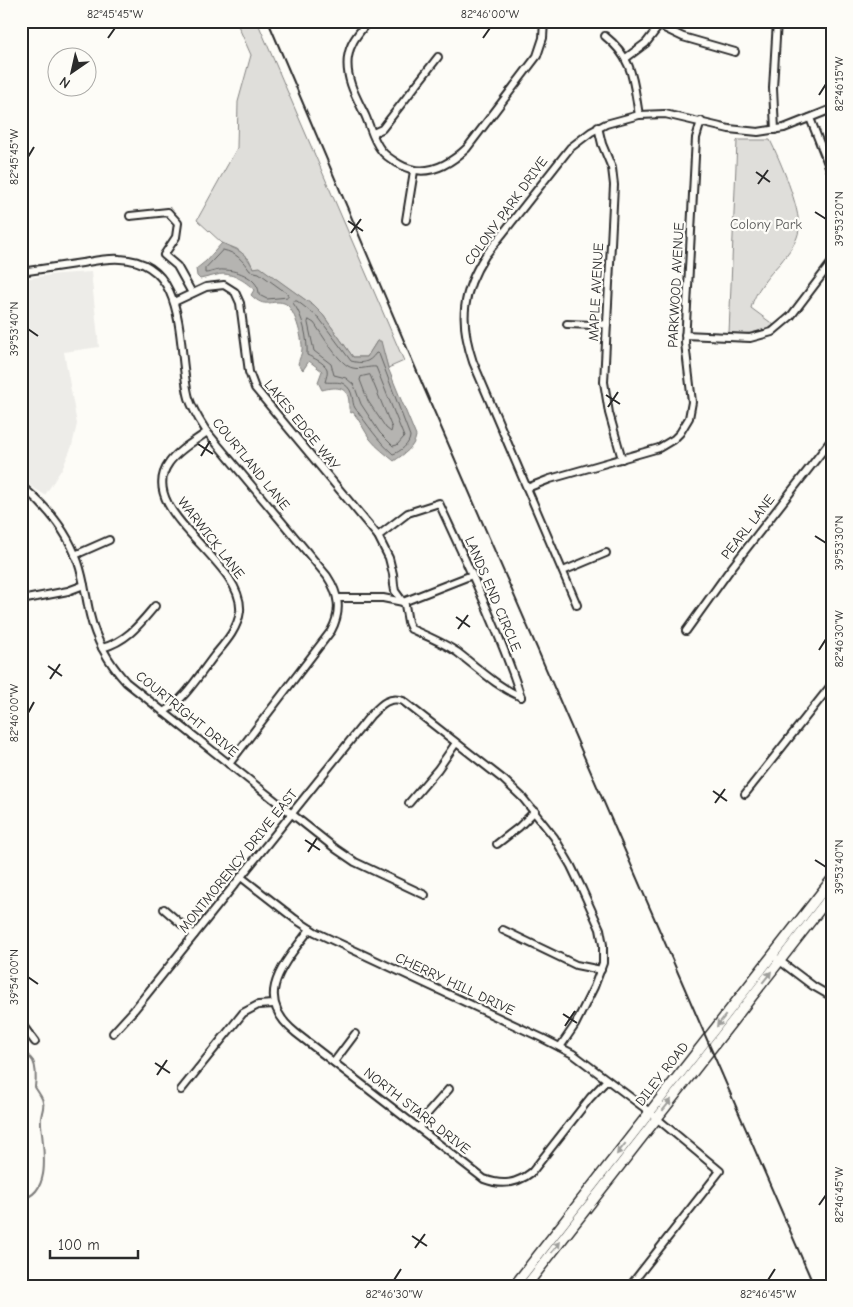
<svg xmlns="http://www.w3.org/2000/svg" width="853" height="1307" viewBox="0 0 853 1307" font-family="'Comic Neue',sans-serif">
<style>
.built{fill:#edece8}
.green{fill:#dfdeda;stroke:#858482}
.water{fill:#b5b4b1;stroke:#7e7d7b}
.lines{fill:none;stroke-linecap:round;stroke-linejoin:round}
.shore{stroke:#626261;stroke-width:1}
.stream{stroke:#7e7d7b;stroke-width:2}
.minor-casing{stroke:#2b2b2b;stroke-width:10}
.highway-casing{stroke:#2b2b2b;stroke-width:12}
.minor{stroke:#fdfcf7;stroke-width:6}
.highway{stroke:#fdfcf7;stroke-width:9}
.rail{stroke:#2b2b2b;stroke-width:2}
.oneway{fill:#9e9e9b}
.ticks{fill:none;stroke:#2b2b2b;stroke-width:2}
.labels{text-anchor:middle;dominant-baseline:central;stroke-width:4.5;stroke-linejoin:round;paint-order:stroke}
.street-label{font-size:14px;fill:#2b2b2b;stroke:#fdfcf7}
.park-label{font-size:14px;fill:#585857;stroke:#fdfcf7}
.neatline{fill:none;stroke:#2b2b2b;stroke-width:2}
.ticks-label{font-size:12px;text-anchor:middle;fill:#2b2b2b}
</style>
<rect width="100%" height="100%" fill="#fdfcf7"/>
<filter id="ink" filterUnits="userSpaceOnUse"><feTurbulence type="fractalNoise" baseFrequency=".02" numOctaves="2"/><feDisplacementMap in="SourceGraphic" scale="10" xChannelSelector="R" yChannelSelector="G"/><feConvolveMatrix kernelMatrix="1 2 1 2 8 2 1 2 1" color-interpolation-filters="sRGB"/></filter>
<g filter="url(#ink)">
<polygon class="built" points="91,272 99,347 64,352 77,424 72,446 63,467 45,495 21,480 21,279 59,274"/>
<g class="green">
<polygon points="236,21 257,21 404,361 388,368 380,341 377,341 367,357 353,357 323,315 314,306 260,268 253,268 249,259 237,249 222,243 197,220 237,148 238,102 251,55"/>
<path d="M 738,140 L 770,140 C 780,160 800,207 799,229 C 798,241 788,253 781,262 C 769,275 755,291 751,308 L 774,325 C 762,334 744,334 729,333 L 737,141 Z"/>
</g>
<path class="water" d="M 222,243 C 237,250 245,251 253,268 L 260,267 L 314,306 L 323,315 L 353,357 L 367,357 L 377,341 L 381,341 L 388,368 L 416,436 C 414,448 404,454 394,461 C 386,454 377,448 370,439 C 364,430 360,421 353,412 L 351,413 C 348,408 349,407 349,402 C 348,385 334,387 322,390 L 318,382 L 322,371 L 309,361 L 303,370 L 298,364 C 299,359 302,354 302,349 C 303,339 294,306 284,303 C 270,299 266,310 251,295 L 254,290 C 246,281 230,271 217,275 C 211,276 206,278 200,279 L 197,276 L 196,269 L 206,261 Z"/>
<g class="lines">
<g class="shore">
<path d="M 223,250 C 237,253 242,260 250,271 L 259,273 L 288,294 L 288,297 L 267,299 L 259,295 C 260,279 238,270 224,270 C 217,269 211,273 205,273 L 205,269 Z"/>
<path d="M 294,301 L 297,301 L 319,318 L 351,361 C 362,364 369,363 376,353 L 379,354 L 410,436 C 410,444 400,452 393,454 C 377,440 368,425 355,408 C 351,402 355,391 344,384 C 339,381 331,383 325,382 C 326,378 328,373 327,369 C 324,362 313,358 307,355 C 308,340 303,315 293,303 Z"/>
<path d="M 309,320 L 314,323 C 322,334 340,366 353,368 C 361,370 369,366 376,367 L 404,437 L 397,445 L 393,446 L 380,433 L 361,404 L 354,385 L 346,378 L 334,375 L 331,364 L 314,351 L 308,323 Z"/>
<polygon points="370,375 392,428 391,432 386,428 368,401 360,380 361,377"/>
</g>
<g class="stream">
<path d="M 21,1047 C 25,1053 30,1057 33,1061 C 37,1069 36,1079 35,1087 C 39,1094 45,1100 43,1108 C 42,1114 40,1117 41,1124 C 43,1147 53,1194 21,1199"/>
<polyline points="21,1253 24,1276 21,1286"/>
</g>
<g class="minor-casing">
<g id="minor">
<path d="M 368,21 C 359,33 350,42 348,57 C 345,78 356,97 365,115 C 370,126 373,140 381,150 C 385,156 392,160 399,164 C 424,179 448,166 467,148 L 537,56 L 543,38 L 544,21"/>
<polyline points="660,26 683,37 735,52"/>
<path d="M 605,36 C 634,59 633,81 639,115"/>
<polyline points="626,58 646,43 663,21"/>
<polyline points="810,118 832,174"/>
<polyline points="598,127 602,144 612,168 614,185 604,382 609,413 622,459"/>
<polyline points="775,130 773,88 777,21"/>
<polyline points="373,133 382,129 438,57"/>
<polyline points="130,216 168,212 178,223 176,237 164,255 177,266 192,293"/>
<polyline points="406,220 414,171"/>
<path d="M 21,272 C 41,269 62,266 82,263 C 94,261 107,258 120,259 C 191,262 176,350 189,398 C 193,411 200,421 207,432 L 327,576 C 339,594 342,611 331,631 L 229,764"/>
<path d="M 174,302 L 206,287 L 224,285 L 235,292 L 240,303 L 249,372 L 255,388 L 378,536 L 389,558 L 393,574 L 394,585 L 395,591 L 405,605 L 408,622 L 411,629 C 427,636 442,642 457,652 C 478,668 496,686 521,697"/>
<polyline points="567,324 594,325 607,324"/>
<polyline points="685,335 750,338 772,332 791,316 832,262"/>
<path d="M 21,488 L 25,489 C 49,509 68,533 78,562 C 84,579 86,598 90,615 C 96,641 108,662 126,682 L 336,849 L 355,862 L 425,895"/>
<polyline points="527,488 550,479 659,448 674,439 680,433 689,418 692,402 685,343 696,138 701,121"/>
<path d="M 378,536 L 408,513 L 439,503 C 468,566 499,630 521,697"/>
<polyline points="75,555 109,540"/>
<polyline points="563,571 606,553"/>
<polyline points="338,598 383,598 403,602 472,575"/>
<polyline points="21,600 68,591 84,585"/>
<path d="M 577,605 L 473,362 C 459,321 462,292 485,256 L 570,148 L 591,132 L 606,124 L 639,115 L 665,114 L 729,129 L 758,132 L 784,128 L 832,109"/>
<polyline points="686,631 729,571 832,439"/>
<path d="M 102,648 C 127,641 139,625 155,606"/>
<path d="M 163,712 C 183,702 200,674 214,656 C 225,643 238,629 240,611 C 244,561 134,511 169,463 C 178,450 195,441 207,432"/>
<polyline points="745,794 832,684"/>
<polyline points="409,803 438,769 456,743"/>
<polyline points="497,844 519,827 535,811"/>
<polyline points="241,877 295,919 315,932 542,1038 573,1054 642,1106 720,1171 630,1286"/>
<polyline points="164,909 194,935"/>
<path d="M 310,929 C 284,964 251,997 296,1033 L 484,1179 C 502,1186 517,1184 532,1172 L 590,1098 L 607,1080"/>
<polyline points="503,930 576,965 601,970"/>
<polyline points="772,955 813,986 832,997"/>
<polyline points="21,1023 35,1042"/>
<path d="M 113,1033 L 134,1010 L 370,716 C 379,707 388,695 403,701 L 504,780 L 522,797 L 554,837 L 571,866 L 582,889 L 600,929 L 603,945 L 603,963 L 594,987 L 575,1025 L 560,1047"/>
<polyline points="334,1062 355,1034"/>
<polyline points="181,1090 243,1013 258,1005 274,1004"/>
<polyline points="419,1128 427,1114 449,1089"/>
</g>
</g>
<g class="highway-casing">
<g id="highway">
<polyline points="514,1286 832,879"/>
<polyline points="526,1286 832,894"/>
</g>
</g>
<use href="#minor" class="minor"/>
<use href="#highway" class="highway"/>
<polyline class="rail" points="268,21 424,388 814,1286"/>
</g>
<defs><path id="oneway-solid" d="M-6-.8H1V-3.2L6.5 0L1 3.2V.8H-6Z" transform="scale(1.25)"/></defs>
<g class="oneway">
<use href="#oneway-solid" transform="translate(767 977) rotate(-52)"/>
<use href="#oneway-solid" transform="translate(721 1021) rotate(128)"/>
<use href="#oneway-solid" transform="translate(667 1105) rotate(-52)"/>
<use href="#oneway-solid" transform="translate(621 1149) rotate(128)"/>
<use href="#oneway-solid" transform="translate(556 1247) rotate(-52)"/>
</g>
</g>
<path class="ticks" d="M 108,38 L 115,28M 483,38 L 490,28M 819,95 L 826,84M 28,157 L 34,147M 756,172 L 770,182M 758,184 L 768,170M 815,212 L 826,219M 348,221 L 363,231M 351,233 L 361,219M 28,329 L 38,336M 606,395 L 620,404M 608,407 L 618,392M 198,444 L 213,454M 201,456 L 210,441M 815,536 L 826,543M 456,617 L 470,627M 458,629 L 468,615M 819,650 L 826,639M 48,666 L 62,676M 50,679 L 60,664M 28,713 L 34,702M 713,791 L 727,801M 715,803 L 725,789M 305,840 L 320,850M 308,852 L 317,838M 815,860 L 826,867M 28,977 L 38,984M 563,1014 L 577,1023M 565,1026 L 575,1011M 155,1063 L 170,1073M 157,1075 L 167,1060M 819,1205 L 826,1195M 412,1236 L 427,1246M 415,1248 L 425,1234M 394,1280 L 401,1269M 768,1280 L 775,1269"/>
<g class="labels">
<g class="street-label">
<text transform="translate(506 211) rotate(-54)">COLONY PARK DRIVE</text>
<text transform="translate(676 285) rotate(-87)">PARKWOOD AVENUE</text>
<text transform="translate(596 292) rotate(-87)">MAPLE AVENUE</text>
<text transform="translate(302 425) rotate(51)">LAKES EDGE WAY</text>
<text transform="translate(251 464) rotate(51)">COURTLAND LANE</text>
<text transform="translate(748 527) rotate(-52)">PEARL LANE</text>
<text transform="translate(211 538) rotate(52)">WARWICK LANE</text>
<text transform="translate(493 594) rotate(67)">LANDS END CIRCLE</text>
<text transform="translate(187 714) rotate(39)">COURTRIGHT DRIVE</text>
<text transform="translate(238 861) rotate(-51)">MONTMORENCY DRIVE EAST</text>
<text transform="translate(455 984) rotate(25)">CHERRY HILL DRIVE</text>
<text transform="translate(662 1074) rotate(-52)">DILEY ROAD</text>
<text transform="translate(417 1111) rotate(38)">NORTH STARR DRIVE</text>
</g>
<g class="park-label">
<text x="766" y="224">Colony Park</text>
</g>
</g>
<rect width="853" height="1307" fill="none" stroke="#fdfcf7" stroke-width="55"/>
<g transform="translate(72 72) rotate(214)"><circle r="24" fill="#fdfcf7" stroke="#a9a8a5"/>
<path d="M0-4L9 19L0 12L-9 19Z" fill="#2b2b2b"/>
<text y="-8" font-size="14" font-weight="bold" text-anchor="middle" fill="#2b2b2b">N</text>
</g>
<path d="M50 1250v8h88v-8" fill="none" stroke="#2b2b2b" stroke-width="2.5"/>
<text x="58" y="1250" font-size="15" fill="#2b2b2b" stroke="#fdfcf7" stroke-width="4" paint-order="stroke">100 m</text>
<rect x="28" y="28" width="798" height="1252" class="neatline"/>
<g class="ticks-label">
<text x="115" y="18">82°45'45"W</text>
<text x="490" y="18">82°46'00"W</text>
<text transform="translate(839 84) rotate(-90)" y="4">82°46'15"W</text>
<text transform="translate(14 157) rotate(-90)" y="4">82°45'45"W</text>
<text transform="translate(839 219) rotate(-90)" y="4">39°53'20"N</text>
<text transform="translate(14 329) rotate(-90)" y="4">39°53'40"N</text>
<text transform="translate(839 543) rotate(-90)" y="4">39°53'30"N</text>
<text transform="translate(839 639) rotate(-90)" y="4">82°46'30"W</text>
<text transform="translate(14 713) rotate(-90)" y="4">82°46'00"W</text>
<text transform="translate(839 867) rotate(-90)" y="4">39°53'40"N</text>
<text transform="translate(14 977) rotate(-90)" y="4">39°54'00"N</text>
<text transform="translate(839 1195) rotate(-90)" y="4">82°46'45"W</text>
<text x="394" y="1298">82°46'30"W</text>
<text x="768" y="1298">82°46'45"W</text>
</g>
</svg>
